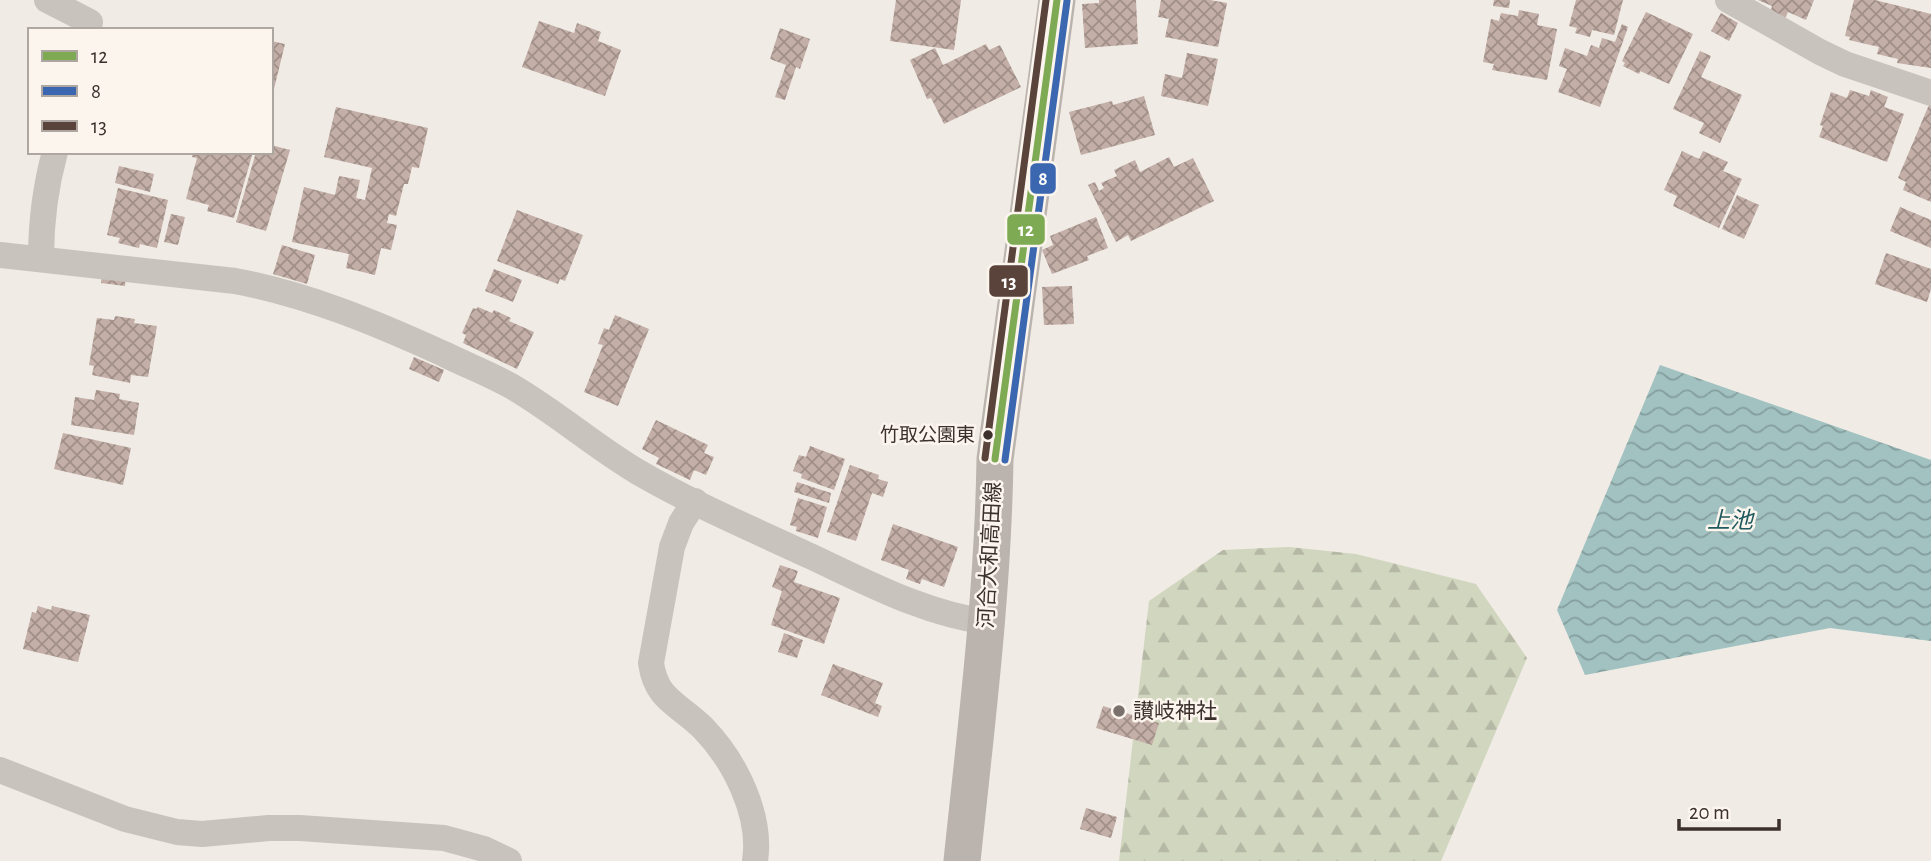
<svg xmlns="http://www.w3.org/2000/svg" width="1931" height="861" viewBox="0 0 1931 861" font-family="'Alegreya Sans','Noto Sans JP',sans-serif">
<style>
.forest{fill:url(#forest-firs)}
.water{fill:url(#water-waves)}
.building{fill:url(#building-cross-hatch)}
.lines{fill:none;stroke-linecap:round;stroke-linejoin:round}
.minor{stroke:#c9c3be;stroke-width:26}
.secondary{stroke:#bab3ae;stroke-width:37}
.bus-1-casing{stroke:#fbf5ee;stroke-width:12}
.bus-2-casing{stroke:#fbf5ee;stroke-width:12}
.bus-3-casing{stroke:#fbf5ee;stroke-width:12}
.bus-1{stroke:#7daa53;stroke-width:7}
.bus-2{stroke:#3b67b1;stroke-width:7}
.bus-3{stroke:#59433a;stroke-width:7}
.bus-dot{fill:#3b302b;stroke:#fbf5ee;stroke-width:2.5}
.poi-dot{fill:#7a716c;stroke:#fbf5ee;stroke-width:2.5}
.labels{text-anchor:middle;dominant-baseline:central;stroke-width:5;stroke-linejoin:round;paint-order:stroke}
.bus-label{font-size:19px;fill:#3b302b;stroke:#fbf5ee;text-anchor:end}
.street-label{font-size:21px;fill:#3b302b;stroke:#fbf5ee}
.poi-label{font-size:21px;fill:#3b302b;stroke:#fbf5ee;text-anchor:start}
.water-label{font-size:23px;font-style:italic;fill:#1f5a5e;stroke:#fbf5ee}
.line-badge{stroke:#fbf5ee;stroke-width:2.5}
.badge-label{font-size:19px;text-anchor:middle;font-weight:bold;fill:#fff}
</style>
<defs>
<pattern id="forest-firs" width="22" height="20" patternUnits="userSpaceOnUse" patternTransform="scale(1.75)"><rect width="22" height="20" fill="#d1d6bf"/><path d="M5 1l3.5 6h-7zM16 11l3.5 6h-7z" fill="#b4b8a4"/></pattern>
<pattern id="water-waves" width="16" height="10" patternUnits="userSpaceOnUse" patternTransform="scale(1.75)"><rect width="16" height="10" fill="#a1c2c1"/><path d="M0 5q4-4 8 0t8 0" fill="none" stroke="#849e9d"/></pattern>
<pattern id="building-cross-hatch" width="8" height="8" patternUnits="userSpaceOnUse" patternTransform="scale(1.75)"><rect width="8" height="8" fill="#c3afa7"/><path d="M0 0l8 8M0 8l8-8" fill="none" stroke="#a08f88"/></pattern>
</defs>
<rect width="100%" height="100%" fill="#f0ebe5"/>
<polygon class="forest" points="1289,547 1356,554 1476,584 1527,658 1441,861 1119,861 1149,601 1223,550"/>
<polygon class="water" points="1660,365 1931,460 1931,641 1830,628 1585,675 1557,610"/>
<g class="building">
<polygon points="896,0 961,0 954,50 890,41"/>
<polygon points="1099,0 1136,0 1138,44 1085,48 1082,4 1099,3"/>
<polygon points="1161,0 1210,0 1227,3 1218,47 1165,37 1169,19 1158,17"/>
<polygon points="1494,0 1510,0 1509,8 1493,6"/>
<polygon points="1576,0 1623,0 1614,35 1592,30 1590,37 1575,33 1577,28 1569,26"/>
<polygon points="1758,0 1814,0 1806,20 1788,12 1785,19 1770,13 1772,6"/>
<polygon points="1854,0 1875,0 1931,14 1931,68 1897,63 1898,59 1877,54 1879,47 1849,40 1850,37 1845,36"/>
<polygon points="1519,10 1539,14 1537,25 1557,29 1547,80 1492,70 1494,64 1483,62 1491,19 1499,21 1501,13 1518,16"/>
<polygon points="1646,12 1693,34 1669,84 1640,71 1639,74 1623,66 1625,63 1622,61"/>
<polygon points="1721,13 1738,23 1729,41 1711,31"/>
<polygon points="539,21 574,33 577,23 601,32 598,41 621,50 605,96 522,67"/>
<polygon points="1622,24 1628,27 1600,107 1558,92 1567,69 1559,66 1565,48 1587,56 1591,45 1599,48 1602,38 1615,42"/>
<polygon points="780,28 810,39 800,69 796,67 785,100 775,97 786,65 770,59"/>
<polygon points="271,41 285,44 272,97 271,97"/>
<polygon points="986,44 989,50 1000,45 1021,87 944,124 931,98 927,99 910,60 935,48 943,65"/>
<polygon points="1700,51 1711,56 1701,77 1742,95 1720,143 1699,133 1704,123 1673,109"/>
<polygon points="1187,53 1218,59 1208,106 1161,96 1165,74 1182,78"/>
<polygon points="1850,90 1869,96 1871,90 1888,97 1884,107 1904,114 1887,162 1819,137 1823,126 1820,125 1831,92 1847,98"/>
<polygon points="1144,96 1155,135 1081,155 1069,112 1112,101 1113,105"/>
<polygon points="1931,100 1931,202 1903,190 1906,182 1898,178"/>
<polygon points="336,107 428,128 419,168 412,167 408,184 404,184 396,216 389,214 387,223 397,225 391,250 381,248 375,275 346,268 349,254 292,242 304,187 335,195 339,176 360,180 356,198 365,200 372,168 324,157"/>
<polygon points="271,145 290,150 266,231 236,222 256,152 271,152"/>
<polygon points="1682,151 1699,159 1703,151 1728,162 1723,171 1742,179 1719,228 1673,206 1677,196 1664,190"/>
<polygon points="193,152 253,152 234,218 207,211 209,205 186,199 197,158 192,157"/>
<polygon points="1169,157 1174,167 1193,158 1214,201 1131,241 1128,235 1116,242 1088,185 1095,182 1099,191 1104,188 1101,183 1117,176 1114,170 1135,160 1140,172"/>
<polygon points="119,166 154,174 150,192 115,183"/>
<polygon points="118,188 168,200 157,248 140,244 139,248 118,243 120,238 107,235"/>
<polygon points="1737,195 1759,205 1744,239 1722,229"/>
<polygon points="1900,207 1931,220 1931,248 1890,231"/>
<polygon points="517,210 583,235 565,281 560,279 558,284 497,261"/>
<polygon points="171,214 185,217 178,245 164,242"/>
<polygon points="1096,217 1108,248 1087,256 1089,260 1052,274 1042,250 1053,245 1050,236"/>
<polygon points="282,245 315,255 307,284 273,274"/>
<polygon points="1886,253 1931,269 1931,289 1927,302 1875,284"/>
<polygon points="494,269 522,280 513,302 485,291"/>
<polygon points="102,273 126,277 125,286 101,283"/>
<polygon points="1072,286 1074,324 1044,325 1042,287"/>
<polygon points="478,307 492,313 494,310 511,318 509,321 534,332 517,369 463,343 466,335 462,333 473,308 476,309"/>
<polygon points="615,315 649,329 618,406 584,392 603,345 598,344 604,328 609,330"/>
<polygon points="115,316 135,319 134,323 157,326 148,377 131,375 130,383 92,375 94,366 89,365 97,318 114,320"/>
<polygon points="414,357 444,370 439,382 409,369"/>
<polygon points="96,390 120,394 119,399 139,403 134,435 71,425 75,397 94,400"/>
<polygon points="656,420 708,445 704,453 714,457 706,475 694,470 690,480 656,464 659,458 642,449"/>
<polygon points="63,433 131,448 123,485 54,469"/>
<polygon points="810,446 845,459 834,490 801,478 802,474 793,471 799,455 806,457"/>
<polygon points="850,465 879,475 878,479 888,482 883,497 872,493 856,541 827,532"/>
<polygon points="797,482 831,493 829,503 794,492"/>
<polygon points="798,498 827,507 818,538 796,531 797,527 790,525"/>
<polygon points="893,524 958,547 944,587 922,579 920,584 906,579 909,570 881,560"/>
<polygon points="780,565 798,571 794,582 840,598 824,644 771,625 782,591 772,587"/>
<polygon points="38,606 51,610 52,606 90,615 78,662 23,649 32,612 36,613"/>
<polygon points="784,633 803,640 797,658 778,652"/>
<polygon points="833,664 883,683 875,703 882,706 878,717 821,695"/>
<polygon points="1103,706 1159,723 1152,745 1096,728"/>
<polygon points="1086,808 1117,817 1111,838 1080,829"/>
</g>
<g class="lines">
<g class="minor">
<polyline points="47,0 90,22 88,30"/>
<polyline points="1728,0 1820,52 1845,64 1931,93"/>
<path d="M 0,255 L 235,281 C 309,295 376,323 444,354 C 466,365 490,374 511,386 C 556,412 594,446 638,472 C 693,504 752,529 810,556 C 868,583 923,613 987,622"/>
<path d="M 41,259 C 41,222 45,188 55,152"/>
<path d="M 695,501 L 681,523 L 672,547 L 651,663 C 656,700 679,704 703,728 C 735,761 762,815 755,861"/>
<polyline points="0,770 125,819 177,832 202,834 269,828 300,828 444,838 484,849 509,861"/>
</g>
<path class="secondary" d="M 962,861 C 976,727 993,594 995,459 L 1057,0"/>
<g class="bus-1-casing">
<polyline id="bus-1" points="995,459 1057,0"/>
</g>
<g class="bus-2-casing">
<polyline id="bus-2" points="1005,460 1067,1"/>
</g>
<g class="bus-3-casing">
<polyline id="bus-3" points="985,458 1046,0"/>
</g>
<use href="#bus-1" class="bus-1"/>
<use href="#bus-2" class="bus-2"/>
<use href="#bus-3" class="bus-3"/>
</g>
<circle class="bus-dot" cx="988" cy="435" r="6"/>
<circle class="poi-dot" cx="1119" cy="711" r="7"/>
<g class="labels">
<g class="bus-label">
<text x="975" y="435">竹取公園東</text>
</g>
<g class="street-label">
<text transform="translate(990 555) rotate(-87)">河合大和高田線</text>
</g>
<g class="poi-label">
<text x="1133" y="711">讃岐神社</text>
</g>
<g class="water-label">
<text x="1730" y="521">上池</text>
</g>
</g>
<g class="line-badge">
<rect x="1029" y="162" width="28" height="33" rx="7" fill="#3b67b1"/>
<rect x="1006" y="213" width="40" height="33" rx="7" fill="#7daa53"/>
<rect x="988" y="264" width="41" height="34" rx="7" fill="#59433a"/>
</g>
<g class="badge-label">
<text x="1043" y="185">8</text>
<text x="1026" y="236">12</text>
<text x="1009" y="288">13</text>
</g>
<rect x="28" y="28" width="245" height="126" fill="#fbf5ee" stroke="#aea6a0" stroke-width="2"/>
<rect x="42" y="51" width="35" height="10" fill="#7daa53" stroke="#aea6a0" stroke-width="2"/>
<text x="91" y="63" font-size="21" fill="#3b302b">12</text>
<rect x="42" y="86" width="35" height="10" fill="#3b67b1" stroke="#aea6a0" stroke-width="2"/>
<text x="91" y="98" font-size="21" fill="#3b302b">8</text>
<rect x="42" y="121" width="35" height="10" fill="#59433a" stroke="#aea6a0" stroke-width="2"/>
<text x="91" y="133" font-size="21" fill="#3b302b">13</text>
<path d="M1679 819v10h100v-10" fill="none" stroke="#3b302b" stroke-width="3.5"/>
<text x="1689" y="819" font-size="21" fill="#3b302b" stroke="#fbf5ee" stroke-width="5" paint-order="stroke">20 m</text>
</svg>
